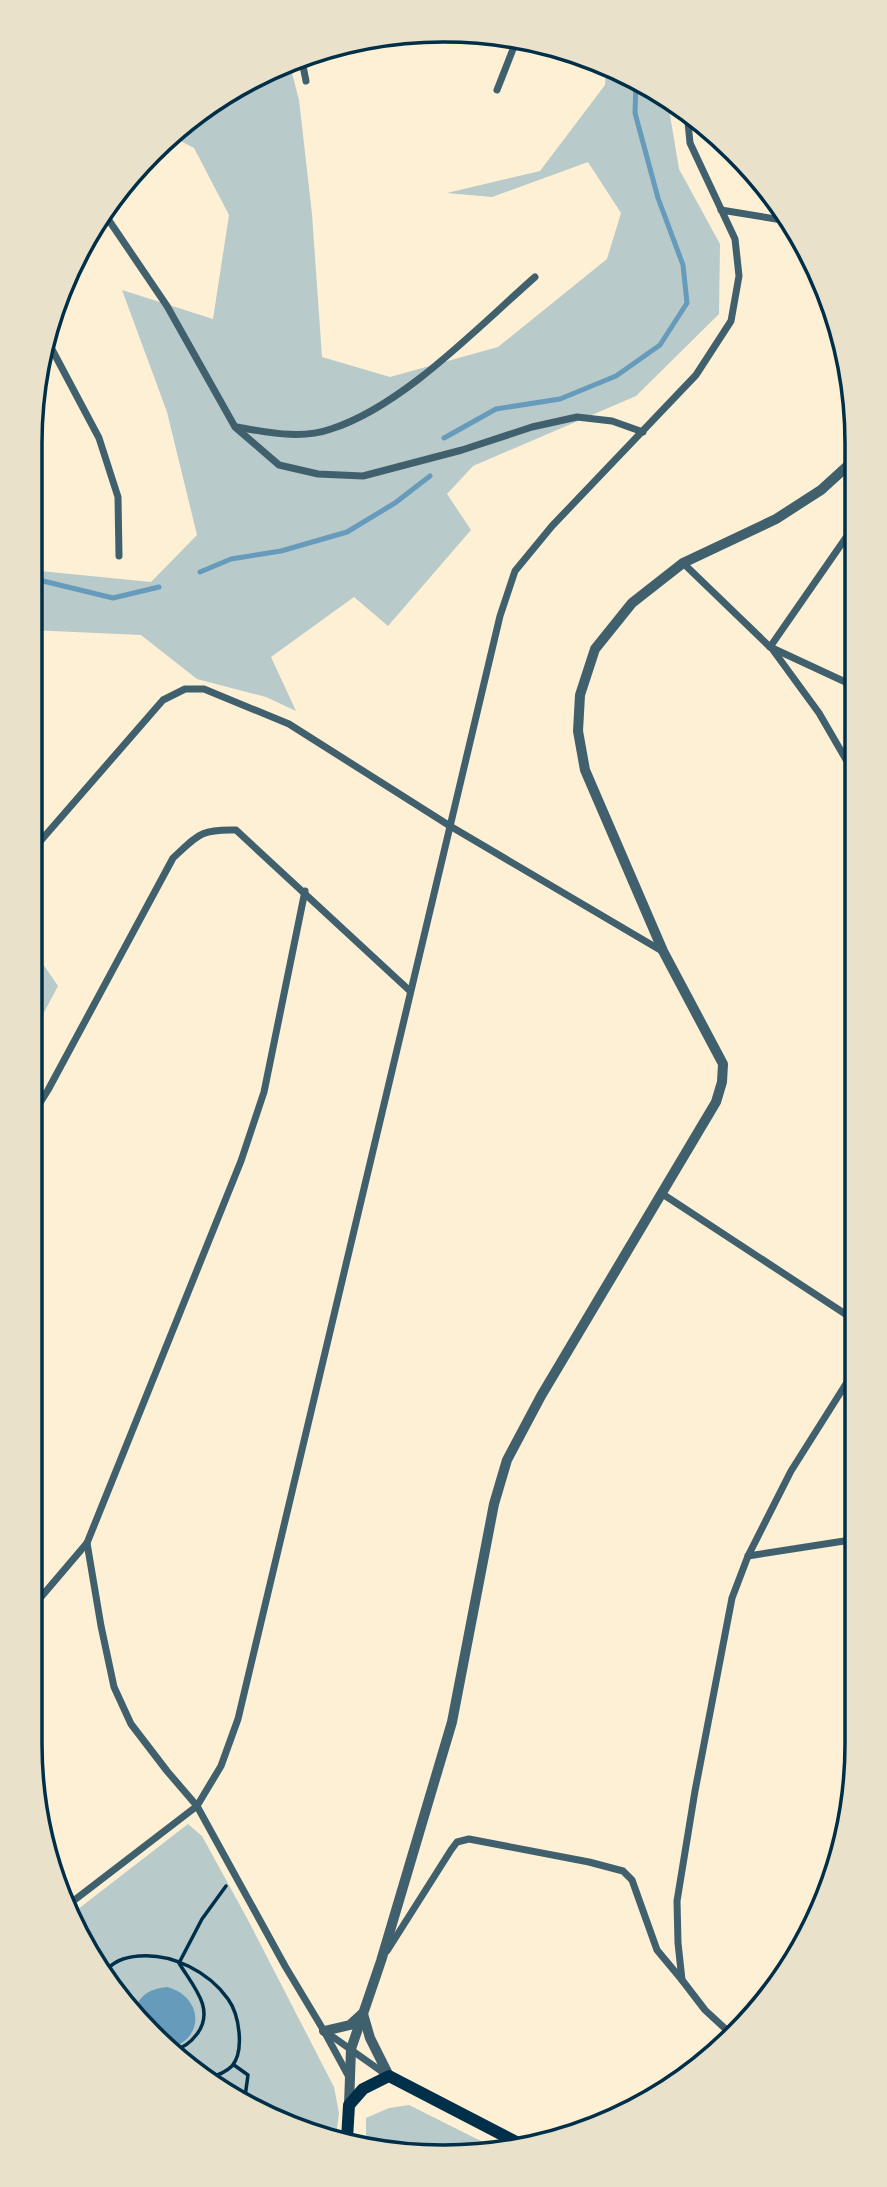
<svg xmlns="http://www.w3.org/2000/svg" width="887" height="2187" viewBox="0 0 887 2187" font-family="'Open Sans',sans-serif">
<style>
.green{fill:#b9caca}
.water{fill:#669bbc}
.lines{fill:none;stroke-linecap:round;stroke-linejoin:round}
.stream{stroke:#669bbc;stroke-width:5}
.path{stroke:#003049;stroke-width:3.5}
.minor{stroke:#3f606c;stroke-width:7}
.tertiary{stroke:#3f606c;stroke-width:10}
.primary{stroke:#003049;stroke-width:12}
.rim{fill:none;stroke:#003049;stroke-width:3.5}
</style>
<rect width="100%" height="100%" fill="#fdf0d5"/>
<g class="green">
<polygon points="290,65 299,100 312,214 322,357 390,377 498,347 607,259 621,213 588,162 492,197 447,193 540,171 605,85 606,66 667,97 679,169 720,244 719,314 636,396 473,466 447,494 471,530 388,626 354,597 271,657 296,711 266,697 197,679 141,635 30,630 30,570 151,582 197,535 167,412 122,290 213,319 229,215 194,148 175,138 260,73"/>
<polygon points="30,945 58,986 30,1039"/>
<polygon points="188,1824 202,1836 248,1920 334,2087 339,2113 336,2136 237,2102 132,2016 73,1913"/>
<polygon points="409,2105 499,2150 389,2154 366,2146 366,2118 389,2108"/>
</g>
<path class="water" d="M 167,1987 C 202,1996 206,2037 171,2048 L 134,2017 C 136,1997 148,1989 167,1987 Z"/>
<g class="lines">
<g class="stream">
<polyline points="444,438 496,409 560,399 616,376 660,345 687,303 683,265 658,198 635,113 636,81"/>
<polyline points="200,572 231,559 281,551 347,532 395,503 430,476"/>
<polyline points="30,581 43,581 113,598 159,587"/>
</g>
<g class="path">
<path d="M 106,1971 C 114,1960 126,1957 139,1956 C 172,1953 209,1972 228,1999 C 239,2014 245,2050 232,2066 C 226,2072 216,2076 208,2078"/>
<path d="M 174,2050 C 184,2048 191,2042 197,2034 C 216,2009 192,1985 179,1963 L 202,1919 L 226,1886"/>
<polyline points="234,2065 248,2075 244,2104"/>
</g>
<g class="minor">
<polyline points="302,61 306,81"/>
<polyline points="497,90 515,44"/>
<polyline points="721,210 788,221"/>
<polyline points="106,216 167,306 235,427 279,465 318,474 363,476 462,450 532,427 577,417 612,421 643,432"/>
<polyline points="47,340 99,438 118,497 119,556"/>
<path d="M 236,427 C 267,432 300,440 331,429 C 403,406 478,327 535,277"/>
<polyline points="683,563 770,647 854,686"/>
<polyline points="770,647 854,526"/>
<polyline points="773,650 819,713 855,775"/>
<polyline points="30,853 163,700 185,689 204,689 289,724 450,826 662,951"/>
<path d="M 30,1119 L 48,1090 L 173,858 C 198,835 200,829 236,830 L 410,991"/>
<polyline points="661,1193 856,1321"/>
<polyline points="87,1543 101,1626 114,1687 131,1724 167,1771 197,1806 285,1966 324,2031 349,2077"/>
<polyline points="748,1556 857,1539"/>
<polyline points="30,1610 87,1543 241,1161 264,1092 305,891"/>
<polyline points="68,1905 197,1806 221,1766 238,1719 500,616 515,571 552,526 696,375 731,321 739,276 735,239 690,143 687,112"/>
<polyline points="387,1951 451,1850 457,1842 469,1839 589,1862 623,1871 632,1880 657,1950 682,1980"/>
<polyline points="326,2032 388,2076"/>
<polyline points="731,2034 705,2010 682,1980 678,1943 677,1901 695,1791 732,1598 748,1556 791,1471 856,1368"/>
</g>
<g class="tertiary">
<polyline points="363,2014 370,2038 389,2076"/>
<polyline points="324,2031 350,2025 362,2014"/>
<polyline points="349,2105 351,2049 381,1961 452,1722 494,1504 507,1460 541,1396 716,1102 722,1082 723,1064 663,951 585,770 578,731 580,695 595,649 632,603 683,563 776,519 821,490 854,460"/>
</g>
<polyline class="primary" points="347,2139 349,2105 363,2089 389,2076 528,2148"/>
</g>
<path d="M0 0H887V2187H0ZM443 42H444A401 401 0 0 1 845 443V1744A401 401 0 0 1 444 2145H443A401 401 0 0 1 42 1744V443A401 401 0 0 1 443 42Z" fill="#e9e1ca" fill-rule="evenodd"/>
<path class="rim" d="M443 42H444A401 401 0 0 1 845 443V1744A401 401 0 0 1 444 2145H443A401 401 0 0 1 42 1744V443A401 401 0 0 1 443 42Z"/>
</svg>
